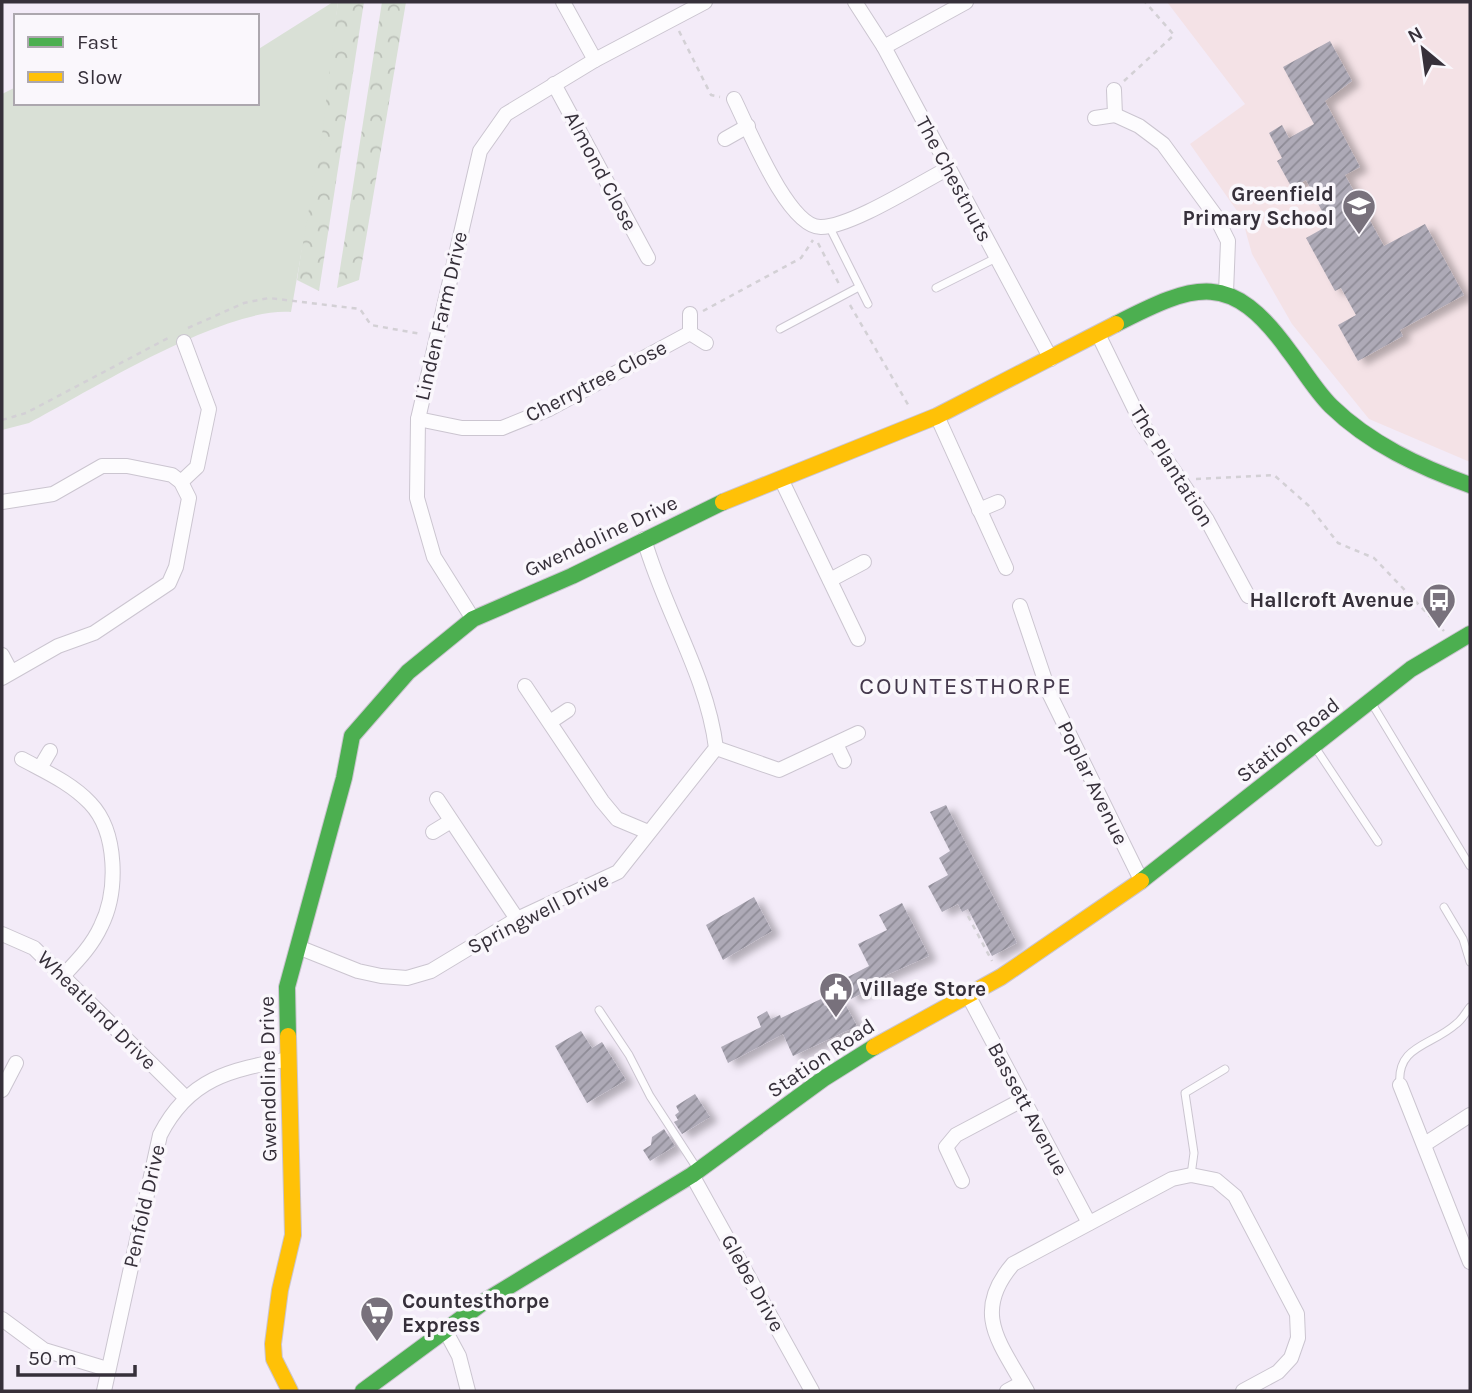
<svg xmlns="http://www.w3.org/2000/svg" width="1472" height="1393" viewBox="0 0 1472 1393" font-family="Karla,sans-serif">
<style>
.education{fill:#f4e2e6}
.forest{fill:url(#forest-crowns)}
.park{fill:#d9e0d6}
.building{fill:url(#building-hatch);filter:url(#shadow)}
.lines{fill:none;stroke-linecap:round;stroke-linejoin:round}
.lane-casing{stroke:#cbc5d0;stroke-width:9}
.street-casing{stroke:#cbc5d0;stroke-width:16}
.fast-casing{stroke:#cbc5d0;stroke-width:18}
.slow-casing{stroke:#cbc5d0;stroke-width:18}
.path{stroke:#d3d0d5;stroke-width:2.5;stroke-dasharray:5 5;stroke-linecap:butt}
.lane{stroke:#fdfcfe;stroke-width:7}
.street{stroke:#fdfcfe;stroke-width:14}
.fast{stroke:#4caf50;stroke-width:16}
.slow{stroke:#ffc107;stroke-width:16}
.labels{text-anchor:middle;dominant-baseline:central;stroke-width:7;stroke-linejoin:round;paint-order:stroke}
.street-label{font-size:21px;fill:#36303a;stroke:#faf7fc}
.poi-label{font-size:21px;font-weight:bold;fill:#36303a;stroke:#faf7fc;text-anchor:end}
.quarter-label{font-size:24px;letter-spacing:2px;fill:#45394d;stroke:#faf7fc}
</style>
<defs>
<pattern id="forest-crowns" width="20" height="18" patternUnits="userSpaceOnUse" patternTransform="scale(1.75)"><rect width="20" height="18" fill="#d9e0d6"/><path d="M2 6a3 3 0 1 1 6 0M12 15a3 3 0 1 1 6 0" fill="none" stroke="#bbc0b8"/></pattern>
<pattern id="building-hatch" width="6" height="6" patternUnits="userSpaceOnUse" patternTransform="scale(1.75)"><rect width="6" height="6" fill="#aeaab7"/><path d="M-1 1l2-2M0 6l6-6M5 7l2-2" fill="none" stroke="#8e8b96"/></pattern>
<filter id="shadow"><feDropShadow dx="8" dy="4.5" stdDeviation="3.5" flood-color="#0004"/></filter>
</defs>
<rect width="100%" height="100%" fill="#f3ebf8"/>
<polygon class="education" points="1167,2 1470,2 1470,462 1369,419 1292,324 1252,254 1242,218 1190,144 1245,104"/>
<g class="forest">
<polygon points="338,2 364,2 319,291 297,280"/>
<polygon points="382,2 406,2 359,280 337,288"/>
</g>
<path class="park" d="M 333,2 L 338,2 L 322,135 L 291,312 C 224,307 91,390 29,423 L 2,430 L 2,94 L 16,87 L 16,103 L 257,103 L 257,50 Z"/>
<g class="building">
<polygon points="1330,41 1352,81 1325,101 1360,167 1345,175 1384,246 1425,224 1464,295 1400,330 1403,336 1358,361 1338,325 1356,315 1341,288 1335,291 1306,238 1329,225 1306,180 1292,188 1277,161 1282,158 1269,133 1282,125 1289,138 1314,124 1283,67"/>
<polygon points="946,805 1017,943 992,956 968,909 962,912 958,904 942,912 928,886 948,875 939,858 950,851 930,812"/>
<polygon points="754,897 772,931 723,960 706,925"/>
<polygon points="902,903 929,956 871,982 874,987 851,999 842,980 869,966 858,944 887,930 879,915"/>
<polygon points="842,998 857,1026 793,1056 783,1034 728,1063 721,1047 761,1027 757,1017 767,1011 771,1019 780,1015 781,1018 821,999 825,1006"/>
<polygon points="581,1031 592,1048 602,1042 626,1080 587,1103 555,1046"/>
<polygon points="695,1094 710,1117 682,1134 674,1122 678,1120 675,1115 679,1112 676,1106"/>
<polygon points="664,1129 675,1146 650,1161 643,1150 651,1145 652,1137"/>
</g>
<g class="lines">
<g class="lane-casing">
<g id="lane">
<polyline points="829,226 868,304"/>
<polyline points="936,288 996,258"/>
<polyline points="780,329 859,287"/>
<polyline points="1371,702 1470,866"/>
<polyline points="1315,747 1378,842"/>
<polyline points="1444,907 1463,939 1470,962"/>
<polyline points="599,1010 629,1055 650,1096 698,1170"/>
<path d="M 1400,1085 C 1396,1045 1432,1046 1456,1024 C 1462,1020 1466,1012 1470,1007"/>
<polyline points="1191,1175 1194,1153 1185,1093 1225,1069"/>
</g>
</g>
<g class="street-casing">
<g id="street">
<polyline points="563,2 595,60"/>
<polyline points="855,2 884,47 1051,359"/>
<polyline points="884,47 966,2"/>
<polyline points="554,84 648,258"/>
<path d="M 734,99 C 748,127 788,228 821,227 C 851,227 918,184 947,169"/>
<polyline points="1115,115 1139,126 1163,144 1215,215 1228,241 1226,293"/>
<polyline points="1095,118 1115,115 1114,90"/>
<polyline points="725,139 748,126"/>
<polyline points="690,314 690,333 706,343"/>
<polyline points="1098,334 1141,422 1207,520 1248,596"/>
<polyline points="937,416 1006,568"/>
<polyline points="418,419 462,428 502,428 549,409 690,333"/>
<polyline points="781,479 858,639"/>
<polyline points="181,482 197,467 209,409 184,342"/>
<polyline points="2,502 53,494 102,466 127,466 172,475 181,482 189,498 176,567 169,583 94,633 58,646 2,678"/>
<polyline points="979,510 998,502"/>
<polyline points="830,580 864,562"/>
<polyline points="1020,606 1050,695 1141,880"/>
<polyline points="473,619 434,557 417,498 418,419 480,151 506,114 595,60 705,2"/>
<polyline points="2,655 11,672"/>
<polyline points="525,686 602,801 617,819 648,832"/>
<polyline points="550,722 568,710"/>
<polyline points="836,744 844,761"/>
<polyline points="716,748 779,770 858,733"/>
<path d="M 22,759 C 46,772 71,783 90,803 C 118,832 118,892 101,926 C 92,946 77,961 62,977"/>
<polyline points="40,768 50,751"/>
<polyline points="437,799 517,919"/>
<polyline points="433,832 451,821"/>
<polyline points="2,934 34,948 185,1097"/>
<path d="M 298,947 L 358,971 L 381,976 L 407,978 L 431,971 L 517,919 L 618,872 L 716,748 C 707,675 664,610 644,539"/>
<polyline points="968,995 1089,1223"/>
<polyline points="1400,1085 1470,1262"/>
<polyline points="2,1090 16,1063"/>
<polyline points="1425,1144 1470,1115"/>
<polyline points="692,1175 812,1391"/>
<polyline points="962,1181 946,1147 956,1135 1022,1100"/>
<polyline points="2,1319 44,1350 107,1369"/>
<polyline points="445,1330 459,1356 468,1391"/>
<path d="M 104,1391 L 160,1135 C 189,1078 230,1070 289,1059"/>
<polyline points="1007,1391 1022,1383"/>
<path d="M 1027,1391 C 1000,1343 971,1313 1013,1264 L 1172,1179 L 1191,1175 L 1216,1180 L 1235,1196 L 1297,1314 L 1298,1338 L 1291,1358 L 1278,1372 L 1243,1391"/>
</g>
</g>
<g class="fast-casing">
<g id="fast">
<path d="M 1116,324 C 1196,283 1231,270 1289,351 C 1303,369 1315,390 1331,406 C 1370,444 1420,467 1470,485"/>
<polyline points="1141,881 1411,669 1470,634"/>
<polyline points="288,1036 287,987 344,778 352,736 408,672 473,619 572,576 723,502"/>
<polyline points="363,1391 485,1301 692,1175 823,1079 874,1047"/>
</g>
</g>
<g class="slow-casing">
<g id="slow">
<polyline points="723,502 937,416 1116,324"/>
<polyline points="288,1036 293,1235 280,1290 273,1344 274,1359 290,1391"/>
<polyline points="874,1047 1001,977 1141,881"/>
</g>
</g>
<g class="path">
<polyline points="679,31 711,95 720,97"/>
<polyline points="1124,81 1174,35 1145,2"/>
<polyline points="818,243 839,284"/>
<polyline points="850,305 910,408"/>
<polyline points="703,311 801,258 813,240"/>
<polyline points="188,328 244,303 269,298 360,309 371,325 421,334"/>
<polyline points="2,420 26,413 170,337"/>
<polyline points="1196,479 1274,475 1309,506 1338,543 1374,558 1444,631"/>
<polyline points="968,916 992,961"/>
</g>
<use href="#lane" class="lane"/>
<use href="#street" class="street"/>
<use href="#fast" class="fast"/>
<use href="#slow" class="slow"/>
</g>
<defs>
<g id="school-pin" transform="scale(1.75)"><path d="M0 17L-7.5 6A9.5 9.5 0 1 1 7.5 6Z" fill="#78717c" stroke="#faf7fc"/><path d="M0-5L7-2L0 1L-7-2ZM-4 1L0 2.5L4 1V4Q0 6-4 4Z" fill="#fff"/></g>
<g id="bus-pin" transform="scale(1.75)"><path d="M0 17L-7.5 6A9.5 9.5 0 1 1 7.5 6Z" fill="#78717c" stroke="#faf7fc"/><path d="M-5-6H5V4H4V6H2V4H-2V6H-4V4H-5ZM-3.5-4V0h7V-4ZM-3.5 1.2v1.5H-2V1.2ZM2 1.2v1.5H3.5V1.2Z" fill="#fff"/></g>
<g id="civic-pin" transform="scale(1.75)"><path d="M0 17L-7.5 6A9.5 9.5 0 1 1 7.5 6Z" fill="#78717c" stroke="#faf7fc"/><path d="M-.6-6.5H3V-4.5H.6V-3L4-1V1h2V6H-6V1h2V-1L-.6-3ZM-1.2 2.5V6h2.4V2.5Z" fill="#fff"/></g>
<g id="supermarket-pin" transform="scale(1.75)"><path d="M0 17L-7.5 6A9.5 9.5 0 1 1 7.5 6Z" fill="#78717c" stroke="#faf7fc"/><path d="M-6-5.5h2.5l.6 2H6L4.5 2H-2.5L-4.4-4H-6ZM-1.5 3.2a1.3 1.3 0 1 0 .1 0ZM3 3.2a1.3 1.3 0 1 0 .1 0Z" fill="#fff"/></g>
</defs>
<g fill-rule="evenodd">
<use href="#school-pin" x="1359" y="206"/>
<use href="#bus-pin" x="1439" y="600"/>
<use href="#civic-pin" x="836" y="989"/>
<use href="#supermarket-pin" x="377" y="1313"/>
</g>
<g class="labels">
<g class="street-label">
<text transform="translate(601 171) rotate(62)">Almond Close</text>
<text transform="translate(954 179) rotate(62)">The Chestnuts</text>
<text transform="translate(441 316) rotate(-77)">Linden Farm Drive</text>
<text transform="translate(596 381) rotate(-27)">Cherrytree Close</text>
<text transform="translate(1172 466) rotate(58)">The Plantation</text>
<text transform="translate(601 536) rotate(-25)">Gwendoline Drive</text>
<text transform="translate(1288 740) rotate(-38)">Station Road</text>
<text transform="translate(1093 783) rotate(64)">Poplar Avenue</text>
<text transform="translate(538 913) rotate(-27)">Springwell Drive</text>
<text transform="translate(97 1010) rotate(45)">Wheatland Drive</text>
<text transform="translate(821 1058) rotate(-34)">Station Road</text>
<text transform="translate(268 1079) rotate(-91)">Gwendoline Drive</text>
<text transform="translate(1028 1109) rotate(62)">Bassett Avenue</text>
<text transform="translate(144 1206) rotate(-77)">Penfold Drive</text>
<text transform="translate(753 1283) rotate(61)">Glebe Drive</text>
</g>
<g class="poi-label">
<text x="1334" y="194">Greenfield<tspan x="1334" dy="24">Primary School</tspan></text>
<text x="1414" y="600">Hallcroft Avenue</text>
<text x="860" y="989" text-anchor="start">Village Store</text>
<text x="402" y="1301" text-anchor="start">Countesthorpe<tspan x="402" dy="24">Express</tspan></text>
</g>
<g class="quarter-label">
<text x="966" y="686">COUNTESTHORPE</text>
</g>
</g>
<rect width="1472" height="1393" fill="none" stroke="#36303a" stroke-width="7"/>
<rect x="14" y="14" width="245" height="91" fill="#faf7fc" stroke="#aca7ae" stroke-width="2"/>
<rect x="28" y="37" width="35" height="10" fill="#4caf50" stroke="#aca7ae" stroke-width="2"/>
<text x="77" y="49" font-size="21" fill="#36303a">Fast</text>
<rect x="28" y="72" width="35" height="10" fill="#ffc107" stroke="#aca7ae" stroke-width="2"/>
<text x="77" y="84" font-size="21" fill="#36303a">Slow</text>
<g transform="translate(1423 49) rotate(331)" stroke="#faf7fc" stroke-width="5" paint-order="stroke">
<path d="M0-5L12 26L0 18L-12 26Z" fill="#36303a"/>
<text y="-10" font-size="19" font-weight="bold" text-anchor="middle" fill="#36303a">N</text>
</g>
<path d="M18 1365v10h117v-10" fill="none" stroke="#36303a" stroke-width="3.5"/>
<text x="28" y="1365" font-size="21" fill="#36303a" stroke="#faf7fc" stroke-width="5" paint-order="stroke">50 m</text>
</svg>
